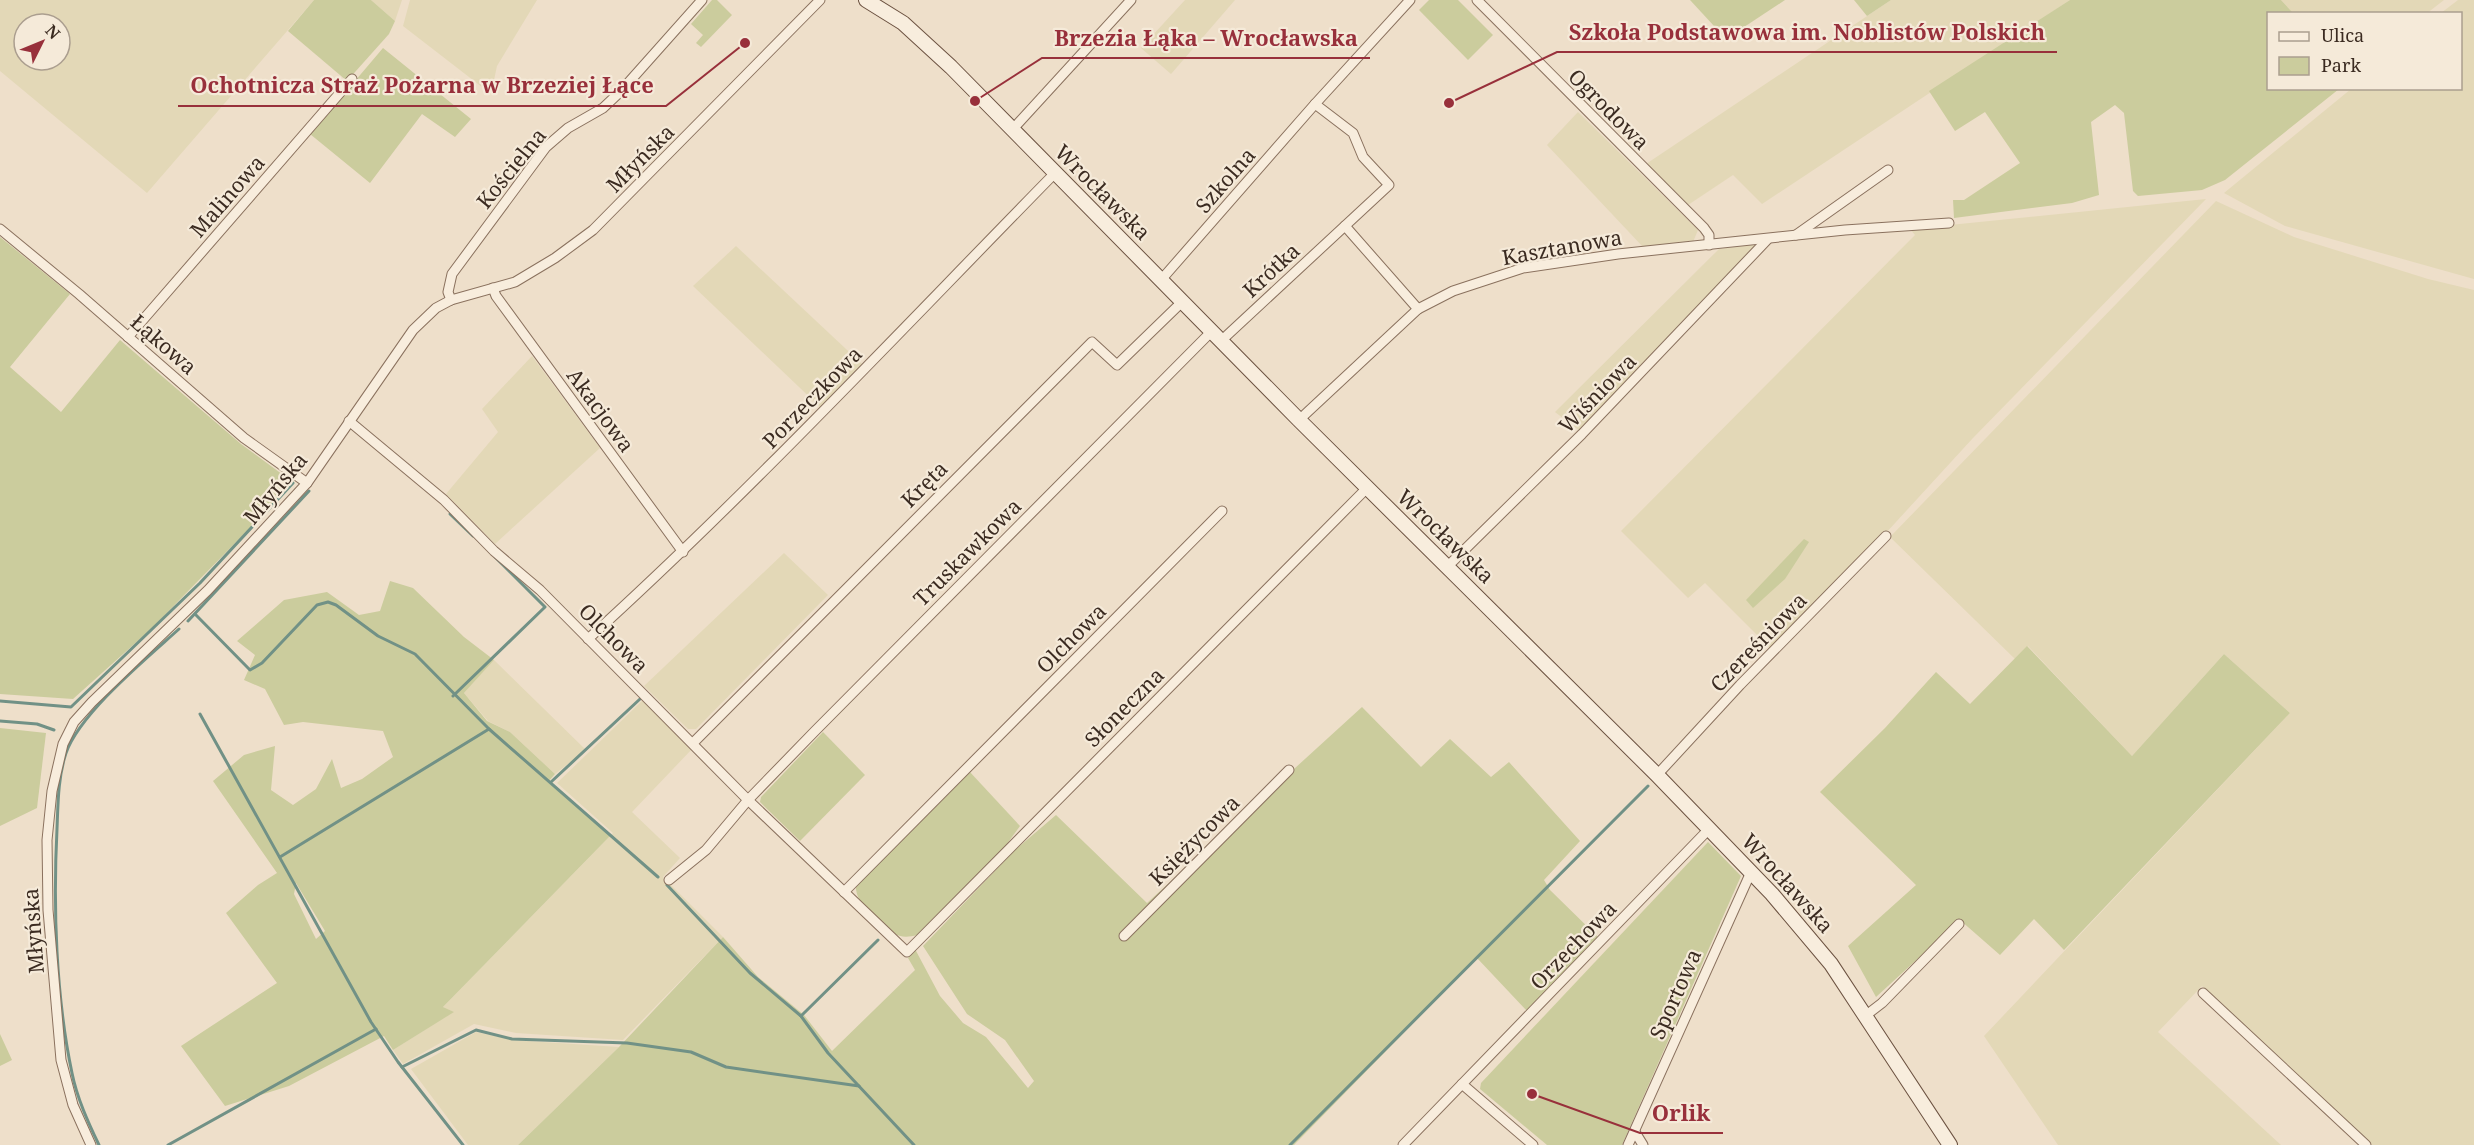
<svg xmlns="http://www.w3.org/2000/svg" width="2474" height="1145" viewBox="0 0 2474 1145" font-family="'Noto Serif',serif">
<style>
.farmland{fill:#e3d8b7;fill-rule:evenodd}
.green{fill:#cbcc9d;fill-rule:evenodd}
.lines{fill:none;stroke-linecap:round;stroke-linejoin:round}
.stream{stroke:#719186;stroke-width:3}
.street-casing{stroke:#8a715e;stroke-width:11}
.secondary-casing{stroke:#6c5241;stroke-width:16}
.street{stroke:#f8eddd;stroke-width:9}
.secondary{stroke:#f8eddd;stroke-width:14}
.labels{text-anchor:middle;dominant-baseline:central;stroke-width:4.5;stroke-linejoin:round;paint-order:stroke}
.street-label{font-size:21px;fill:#3b2b21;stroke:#f5ead9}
.leader{fill:none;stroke:#98303b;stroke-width:2}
.callout-dot{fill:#98303b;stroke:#f5ead9;stroke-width:2}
.callout-label{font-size:22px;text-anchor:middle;font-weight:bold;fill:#98303b;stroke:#f5ead9;stroke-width:4.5;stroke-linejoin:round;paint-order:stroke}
</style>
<rect width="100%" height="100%" fill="#eedfca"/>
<g class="farmland">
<path d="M 0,0 L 314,0 L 147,193 L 0,71 ZM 24,24 L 60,24 L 60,60 L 24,60 Z"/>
<polygon points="371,0 402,0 395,21"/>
<polygon points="410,0 537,0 497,66 491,94 403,26"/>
<polygon points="1185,0 1235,0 1171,74 1141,48"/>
<polygon points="1891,0 2070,0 1762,204 1733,175 1685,207 1646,164"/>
<polygon points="2281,0 2444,0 2426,14 2293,13"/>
<polygon points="2458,0 2474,0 2474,279 2285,226 2224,193 2351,89 2460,88 2460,14 2441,13"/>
<polygon points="1578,112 1698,230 1693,242 1644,248 1547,145"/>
<polygon points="2206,199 1973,438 1885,534 1770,648 1705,583 1688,598 1621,531 1915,235 1910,229"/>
<polygon points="2216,201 2294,237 2428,279 2474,290 2474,1145 2372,1145 2202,986 2158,1032 2281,1145 2058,1145 1984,1036 2290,713 2224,654 2132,756 2028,646 2015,659 1890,537"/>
<polygon points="1759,244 1580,431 1555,412 1719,249"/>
<polygon points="736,246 862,364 820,407 693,286"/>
<polygon points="532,356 600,448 495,544 446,494 498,432 482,409"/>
<polygon points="784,553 828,595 696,729 688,729 644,686"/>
<polygon points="494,660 586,750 555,774 510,732 488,721 464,693"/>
<polygon points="644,699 693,748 632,812 680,858 663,877 723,937 623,1040 516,1033 474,1024 403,1064 393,1050 453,1012 443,1007 613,833 557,783"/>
<polygon points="476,1032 513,1040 619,1047 518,1145 468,1145 411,1069"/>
</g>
<g class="green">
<polygon points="314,0 371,0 395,21 389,34 347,81 288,31"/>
<polygon points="712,0 717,0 732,15 701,47 696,43 703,35 691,24"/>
<polygon points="1429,0 1458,0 1493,35 1468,60 1419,10"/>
<polygon points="1690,0 1785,0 1726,39"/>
<polygon points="1854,0 1891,0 1867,16"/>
<polygon points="2070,0 2281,0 2293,13 2268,14 2268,88 2339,89 2225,180 2202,190 2138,196 2133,191 2124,113 2115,105 2091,122 2099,195 2072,203 1954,218 1953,200 1964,200 2020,163 1985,112 1955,131 1929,91"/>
<polygon points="383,48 471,119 455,137 422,114 370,183 310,134"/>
<polygon points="0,237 70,294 10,367 61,412 120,340 241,444 294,483 151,629 73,699 0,694"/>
<polygon points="1804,539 1809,542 1785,579 1753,608 1746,600"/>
<path d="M 390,581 L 413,588 L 464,637 L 494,660 L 464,693 L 487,721 L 510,732 L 555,774 L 548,782 L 610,836 L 443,1007 L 454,1012 L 393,1050 L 384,1036 L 289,1086 L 225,1106 L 181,1046 L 277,983 L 226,913 L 258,885 L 277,873 L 213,781 L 244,755 L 275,746 L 271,790 L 293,805 L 316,789 L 332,759 L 341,788 L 362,779 L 393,757 L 383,731 L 303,722 L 284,725 L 265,689 L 244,680 L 255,655 L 237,641 L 284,600 L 327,592 L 359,615 L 380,611 ZM 296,883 L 325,931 L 316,939 L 294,894 Z"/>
<polygon points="2027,646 2132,756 2224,654 2290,713 2064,950 2034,919 2000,955 1960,920 1876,997 1848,946 1916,885 1820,792 1885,728 1936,672 1970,704"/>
<polygon points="1362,707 1421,767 1450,739 1491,777 1509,762 1580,841 1544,880 1550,890 1598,937 1527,1011 1477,958 1294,1145 518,1145 619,1047 723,937 758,977 804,1015 832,1051 915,970 908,958 915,949 940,996 963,1023 986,1037 1028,1088 1034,1081 1005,1040 967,1014 923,946 1015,850 1056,815 1147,903"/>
<polygon points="0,728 46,733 37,808 0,826"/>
<polygon points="823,732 865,775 800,841 765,807 760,802 761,797"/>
<path d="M 969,771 L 1020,826 L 1004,848 L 917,935 C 909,937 901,938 893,933 C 879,924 854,903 856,885 Z"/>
<polygon points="1708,842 1741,876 1622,1145 1547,1145 1480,1089 1481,1083"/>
<polygon points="0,1034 12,1060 0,1066"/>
</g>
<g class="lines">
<g class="stream">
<polyline points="450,514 473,536"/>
<polyline points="195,614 250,670 262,663 317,605 328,602 336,605 378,636 415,654 489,729 658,877"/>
<polyline points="188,621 309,491"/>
<polyline points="453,696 545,607 495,557"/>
<polyline points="0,701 71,707 200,583 293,483"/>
<polyline points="200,714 371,1022 398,1062 463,1145"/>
<polyline points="0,721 37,724 54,730"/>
<polyline points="551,782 640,699"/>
<polyline points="280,857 489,729"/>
<polyline points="667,885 750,973 801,1016 828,1053 914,1145"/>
<polyline points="801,1016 878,940"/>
<polyline points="402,1067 476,1030 512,1039 627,1043 691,1052 726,1067 859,1086"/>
<path d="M 99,1145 C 88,1122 77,1098 72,1073 C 56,997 53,907 57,829 C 58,804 58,777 66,753 C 80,713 147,658 179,629"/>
<polyline points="168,1145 376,1029"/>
<polyline points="1290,1145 1648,786"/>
</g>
<g class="street-casing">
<g id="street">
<polyline points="1477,0 1704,228 1709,235 1709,245"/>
<polyline points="1012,130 1131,0"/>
<polyline points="1345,226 1418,309"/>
<polyline points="0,229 79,294 244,438 307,483"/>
<polyline points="1796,235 1888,170"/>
<polyline points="1161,280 1315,104 1410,0"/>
<polyline points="493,288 496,296 683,552"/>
<polyline points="451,300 448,292 452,274 546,147 568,128 603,108 621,91 702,0"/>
<polyline points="128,337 352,79"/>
<polyline points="1222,340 1389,185 1363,157 1353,133 1315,104"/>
<polyline points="1299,420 1418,309 1453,291 1523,268 1618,254 1845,230 1949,223"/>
<polyline points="349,421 444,500 494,551 540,590 748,800 907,952 1367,488"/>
<polyline points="1448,566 1582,434 1767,240"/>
<path d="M 588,639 C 751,491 901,330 1055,173"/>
<polyline points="694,742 1092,342 1117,365 1183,301"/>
<polyline points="1657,775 1740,685 1886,536"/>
<polyline points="669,880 706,850 748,800 815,731 1212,331"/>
<polyline points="844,892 1222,511"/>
<polyline points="1124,936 1289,770"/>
<polyline points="2203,993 2366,1145"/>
<polyline points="1865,1016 1882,1003 1959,924"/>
<polyline points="1462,1084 1533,1145"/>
<polyline points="1635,1132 1643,1145"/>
<polyline points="91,1145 73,1105 61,1060 48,910 47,840 52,791 63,744 74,722 92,702 208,590 307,483 413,330 436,308 451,300 515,282 555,258 593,230 820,0"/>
<polyline points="1403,1145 1709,829"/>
<polyline points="1628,1145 1751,872"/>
</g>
</g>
<g class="secondary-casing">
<polyline id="secondary" points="866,0 903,23 951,67 1299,420 1657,775 1772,894 1831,964 1950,1145"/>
</g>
<use href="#street" class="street"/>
<use href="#secondary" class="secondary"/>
</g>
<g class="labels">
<g class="street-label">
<text transform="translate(1609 109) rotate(45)">Ogrodowa</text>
<text transform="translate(640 158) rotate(-45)">Młyńska</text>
<text transform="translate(511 168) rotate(-51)">Kościelna</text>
<text transform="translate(1225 180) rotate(-49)">Szkolna</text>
<text transform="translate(1103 192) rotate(45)">Wrocławska</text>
<text transform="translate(227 196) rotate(-49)">Malinowa</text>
<text transform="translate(1562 247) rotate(-10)">Kasztanowa</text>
<text transform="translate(1271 270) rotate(-43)">Krótka</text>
<text transform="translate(164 344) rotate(41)">Łąkowa</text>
<text transform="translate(1597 393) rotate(-46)">Wiśniowa</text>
<text transform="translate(812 397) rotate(-46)">Porzeczkowa</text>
<text transform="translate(601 410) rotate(54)">Akacjowa</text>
<text transform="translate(924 484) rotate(-45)">Kręta</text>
<text transform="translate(275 488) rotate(-50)">Młyńska</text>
<text transform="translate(1446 536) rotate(44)">Wrocławska</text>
<text transform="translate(967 552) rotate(-45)">Truskawkowa</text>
<text transform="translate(614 638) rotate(45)">Olchowa</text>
<text transform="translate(1071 638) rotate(-45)">Olchowa</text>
<text transform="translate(1758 642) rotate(-46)">Czereśniowa</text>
<text transform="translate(1124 707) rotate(-45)">Słoneczna</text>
<text transform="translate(1194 840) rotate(-45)">Księżycowa</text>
<text transform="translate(1788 883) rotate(48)">Wrocławska</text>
<text transform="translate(33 931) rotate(-94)">Młyńska</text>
<text transform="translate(1573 945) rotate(-46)">Orzechowa</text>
<text transform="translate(1675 994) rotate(-66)">Sportowa</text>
</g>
</g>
<path class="leader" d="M1449 103L1557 52H2057M975 101L1042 58H1370M745 43L666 106H178M1532 1094L1640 1133H1723"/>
<g class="callout-dot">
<circle cx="1449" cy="103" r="6"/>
<circle cx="975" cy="101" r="6"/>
<circle cx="745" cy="43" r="6"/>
<circle cx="1532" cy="1094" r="6"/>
</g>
<g class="callout-label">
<text x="1807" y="40">Szkoła Podstawowa im. Noblistów Polskich</text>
<text x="1206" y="46">Brzezia Łąka – Wrocławska</text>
<text x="422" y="93">Ochotnicza Straż Pożarna w Brzeziej Łące</text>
<text x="1681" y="1121">Orlik</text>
</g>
<rect x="2267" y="12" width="195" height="78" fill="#f5ead9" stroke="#ab9e8f" stroke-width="1.5"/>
<rect x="2279" y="32" width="30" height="9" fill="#f8eddd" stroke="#ab9e8f" stroke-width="1.5"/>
<text x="2321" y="42" font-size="18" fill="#3b2b21">Ulica</text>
<rect x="2279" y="57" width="30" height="18" fill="#cbcc9d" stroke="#ab9e8f" stroke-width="1.5"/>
<text x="2321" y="72" font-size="18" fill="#3b2b21">Park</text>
<g transform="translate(42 42) rotate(47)"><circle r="28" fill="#f5ead9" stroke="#ab9e8f" stroke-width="1.5"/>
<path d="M0-4.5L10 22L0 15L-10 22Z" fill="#98303b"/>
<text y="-9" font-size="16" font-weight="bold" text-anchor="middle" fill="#3b2b21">N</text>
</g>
</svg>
